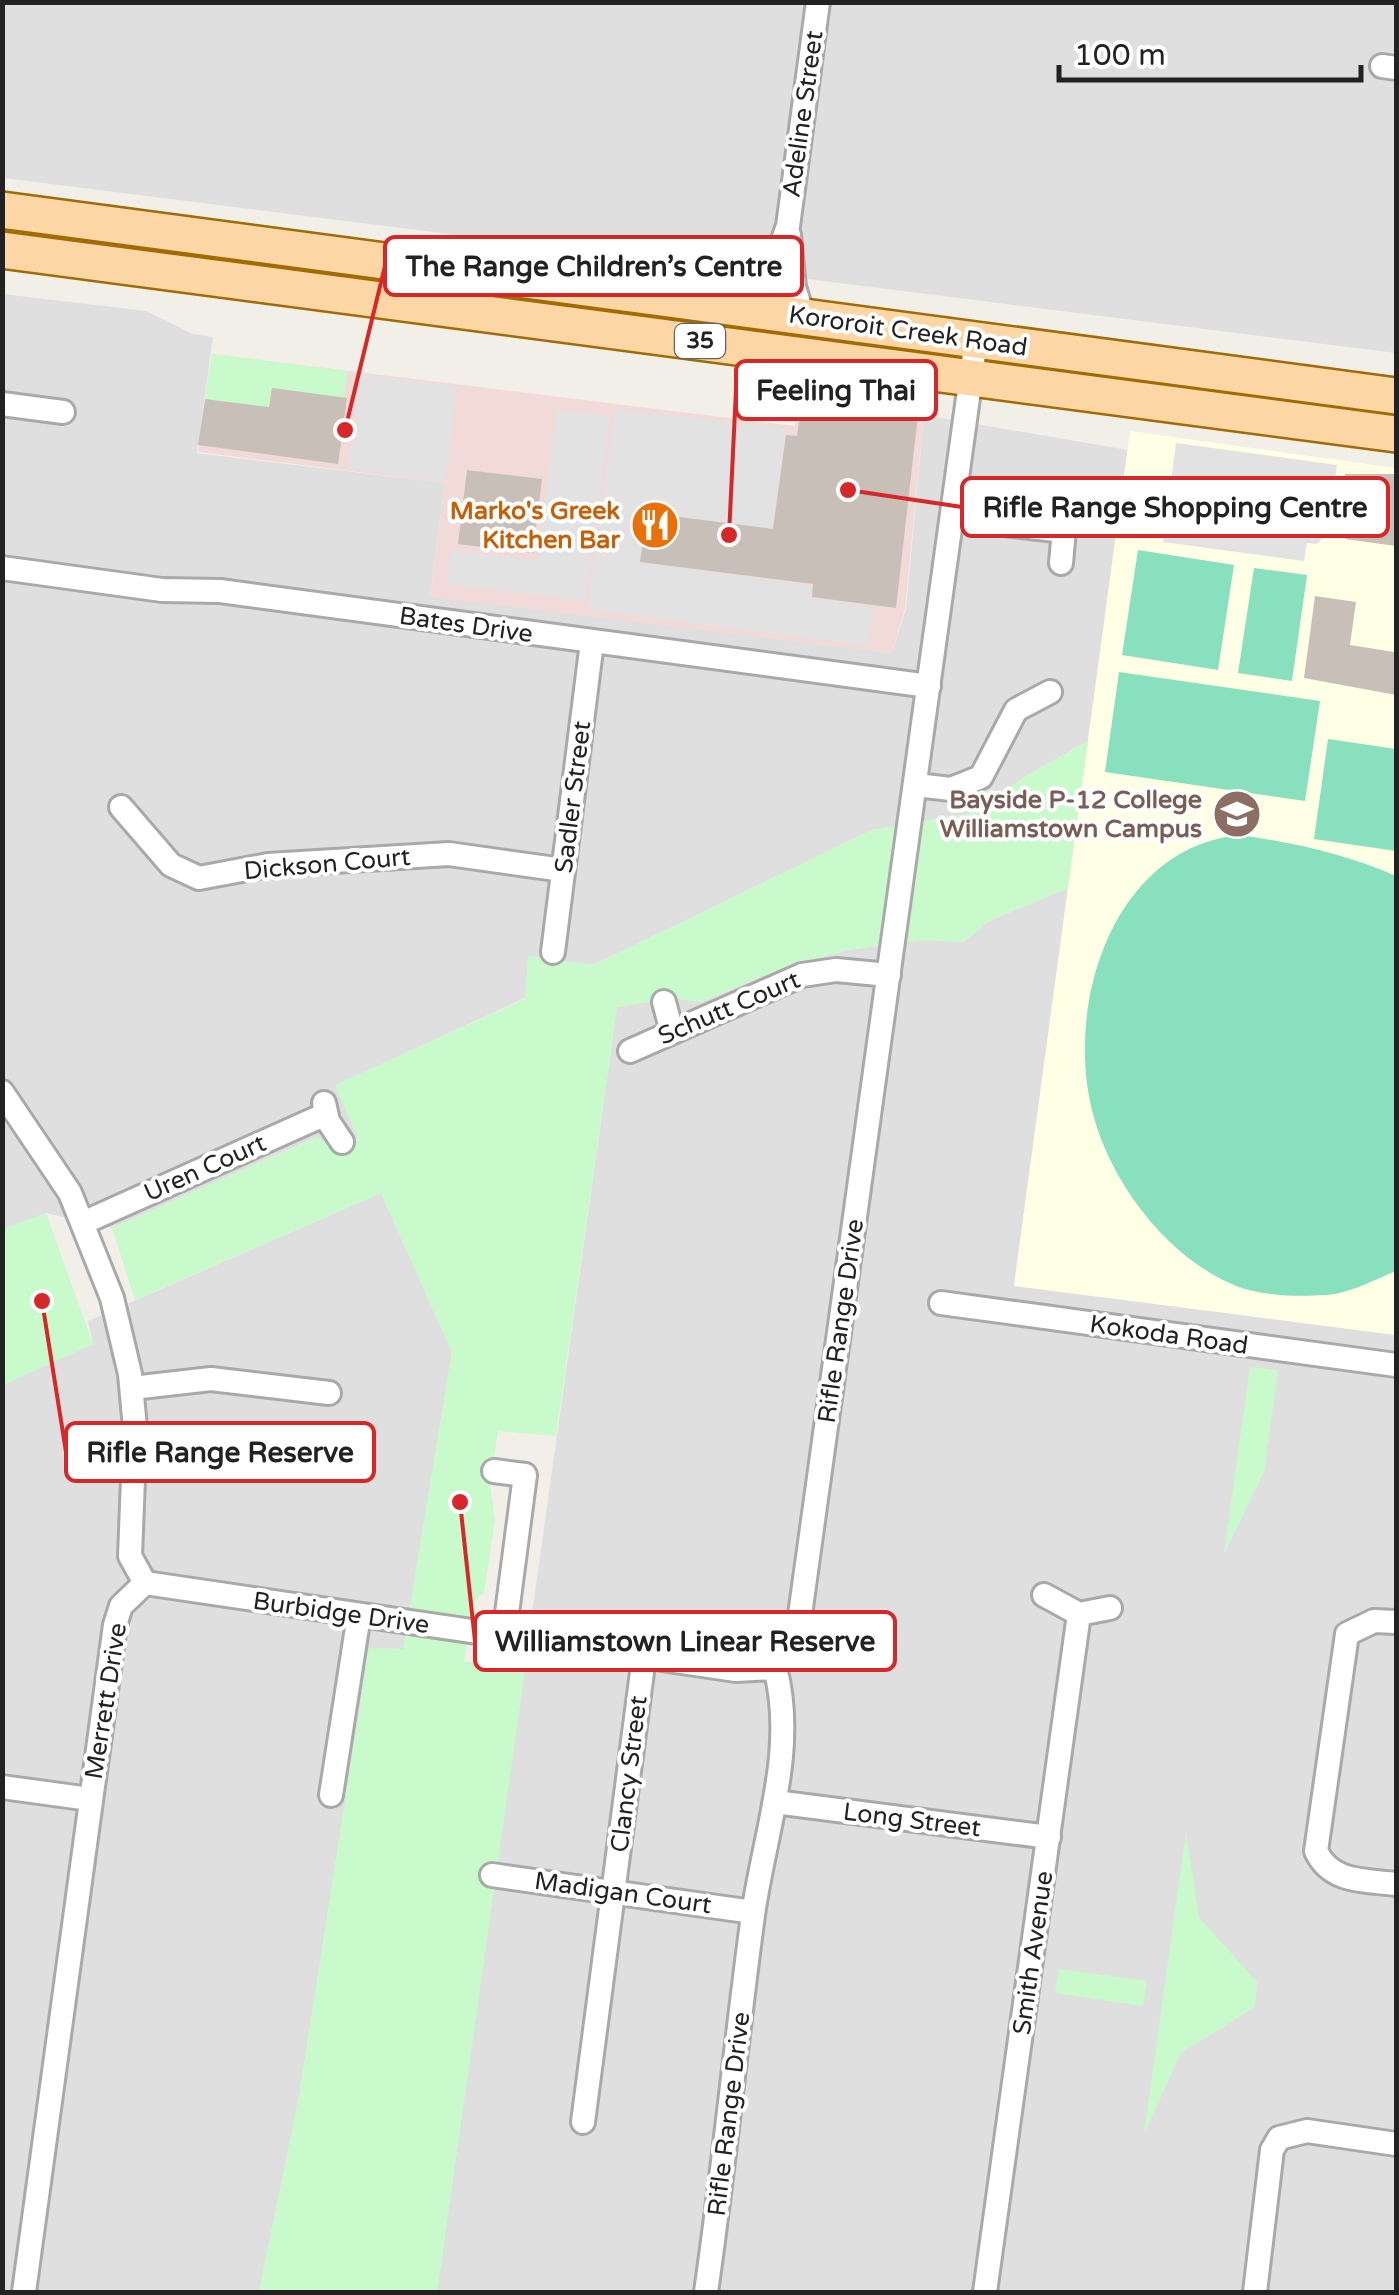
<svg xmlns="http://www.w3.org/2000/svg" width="1399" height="2295" viewBox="0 0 1399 2295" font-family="'Varela Round',sans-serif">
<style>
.residential{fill:#e0dfdf}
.commercial{fill:#f2dad9}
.education{fill:#ffffe5}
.park{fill:#c8facc}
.pitch{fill:#88e0be}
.parking{fill:#e2e2e2}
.building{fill:#c7bfb8}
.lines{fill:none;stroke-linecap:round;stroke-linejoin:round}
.street-casing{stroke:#a9a9a9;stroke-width:28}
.primary-casing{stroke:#a06b00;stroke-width:40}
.street{stroke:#fff;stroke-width:22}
.primary{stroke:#fcd6a4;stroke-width:35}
.labels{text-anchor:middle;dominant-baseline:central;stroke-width:8;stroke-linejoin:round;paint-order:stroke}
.shield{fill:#fff;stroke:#646464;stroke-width:2.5}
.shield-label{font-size:22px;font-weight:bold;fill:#222}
.street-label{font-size:25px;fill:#222;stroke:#fff}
.food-label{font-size:25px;font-weight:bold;fill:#c56008;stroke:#fff;text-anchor:end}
.education-label{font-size:25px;font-weight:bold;fill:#785e54;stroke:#fff;text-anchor:end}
.leader{fill:none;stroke:#d62828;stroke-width:4}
.callout-dot{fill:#d62828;stroke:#fff;stroke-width:4}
.callout{fill:#fff;stroke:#d62828;stroke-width:4}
.callout-label{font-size:28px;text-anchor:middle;font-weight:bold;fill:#222}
</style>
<rect width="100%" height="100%" fill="#f2efe9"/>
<g class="residential">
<polygon points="3,3 1396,3 1396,353 3,178"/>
<polygon points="3,294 146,311 193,334 213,337 197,453 445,483 430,596 892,653 906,609 924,415 1128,450 1088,741 1026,776 989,804 968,814 872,830 593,965 529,956 525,998 336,1085 358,1138 335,1148 316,1137 112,1228 46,1213 3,1229"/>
<polygon points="1068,888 1014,1285 1396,1335 1396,2292 437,2292 617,1007 671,998 702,1002 791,964 854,949 925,940 964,942 989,921"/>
<polygon points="381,1193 452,1352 403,1650 369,1649 299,2097 259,2292 3,2292 2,1385 93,1344 88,1321"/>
</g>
<polygon class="commercial" points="212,354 795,426 799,398 924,414 905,609 892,653 430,597 445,483 198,452"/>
<polygon class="education" points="1130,431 1396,468 1396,1335 1014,1286"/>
<g class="park">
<polygon points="212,354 347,371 344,398 273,388 269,407 205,399"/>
<polygon points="1088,741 1068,888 989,921 964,942 925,940 854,949 791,964 702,1002 671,998 617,1007 556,1436 498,1431 490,1484 495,1520 484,1593 475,1600 464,1661 525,1671 437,2292 259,2292 299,2097 369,1648 403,1649 452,1352 381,1193 135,1300 112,1228 317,1137 335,1148 358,1139 335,1085 525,999 528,956 593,965 872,830 968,814 989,804 1026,776"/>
<polygon points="46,1213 93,1344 3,1385 3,1229"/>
<polygon points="1250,1367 1278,1370 1264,1472 1224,1554"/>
<polygon points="1186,1832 1199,1917 1257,1982 1255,2007 1181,2053 1144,2134"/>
<polygon points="1059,1969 1147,1981 1143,2006 1055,1993"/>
</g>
<g class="pitch">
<polygon points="1138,550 1234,565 1218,670 1122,655"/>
<polygon points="1254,568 1307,575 1292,681 1238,673"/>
<polygon points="1119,672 1320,701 1305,801 1105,772"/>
<polygon points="1328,739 1396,749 1396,851 1314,839"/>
<path d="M 1240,835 C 1295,843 1346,854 1396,876 L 1396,1271 C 1374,1280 1349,1294 1325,1295 C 1298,1297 1259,1296 1234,1285 C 1167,1257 1111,1183 1093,1114 C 1064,1005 1113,847 1240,835 Z"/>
</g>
<g class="parking">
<polygon points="360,374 457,387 445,481 348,469"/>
<polygon points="557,409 610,416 585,601 447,584 451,550 537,560"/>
<polygon points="615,409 786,428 772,529 647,512 640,562 812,586 811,598 874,606 868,646 587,609"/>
<polygon points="1176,443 1337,465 1328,532 1317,544 1307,543 1304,561 1163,542"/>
</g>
<g class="building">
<polygon points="272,388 347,398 338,464 198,445 205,399 269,407"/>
<polygon points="802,400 918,415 896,608 812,597 813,584 640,562 647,513 773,529 786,435 797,436"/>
<polygon points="467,470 542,479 533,553 458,544"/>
<polygon points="1345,474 1396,474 1396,546 1345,539"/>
<polygon points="1315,596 1356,602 1350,645 1394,652 1396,695 1304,678"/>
</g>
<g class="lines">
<g class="street-casing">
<g id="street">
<polyline points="1382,66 1396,68"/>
<polyline points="789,235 794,287 803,316"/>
<polyline points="758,310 788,226 818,2"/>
<polyline points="2,404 63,412"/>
<polyline points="953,518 1064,531"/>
<polyline points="1061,563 1066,508"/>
<polyline points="2,568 162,590 220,591 929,686"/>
<polyline points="916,785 951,789 981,777 1016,710 1050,692"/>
<polyline points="121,807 171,865 199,878 268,865 449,854 563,870"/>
<polyline points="553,952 592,642"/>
<polyline points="664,1002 672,1032"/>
<polyline points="630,1051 802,975 836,970 889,975"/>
<polyline points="2,1092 70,1193 112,1298 130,1374 135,1428 130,1556 145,1583 121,1606 115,1625 24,2292"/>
<polyline points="324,1103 328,1121 342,1142"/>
<polyline points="85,1222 326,1114"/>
<polyline points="941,1303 1396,1365"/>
<polyline points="132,1388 211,1379 329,1393"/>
<polyline points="494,1471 525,1475 504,1636"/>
<polyline points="145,1583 736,1670 775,1668"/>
<polyline points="1044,1595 1079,1614 1110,1608"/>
<path d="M 1396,1622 L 1374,1621 L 1347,1634 L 1316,1851 C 1331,1883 1364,1880 1396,1884"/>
<polyline points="2,1787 90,1799"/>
<polyline points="331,1795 359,1615"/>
<polyline points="775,1802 1049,1837"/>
<polyline points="492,1875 753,1912"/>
<polyline points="583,2122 644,1657"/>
<path d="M 706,2292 C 724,2167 736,2041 753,1915 C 764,1835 797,1749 775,1668 L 796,1644 L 976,340"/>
<polyline points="985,2292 1079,1614"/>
<polyline points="1255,2292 1272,2150 1279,2138 1307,2131 1396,2144"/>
</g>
</g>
<g class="primary-casing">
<g id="primary">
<polyline points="2,210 1396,396"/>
<polyline points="2,250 1396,434"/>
</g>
</g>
<use href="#street" class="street"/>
<use href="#primary" class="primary"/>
</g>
<defs>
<g id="restaurant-disc" transform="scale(2.5)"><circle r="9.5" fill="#e8710a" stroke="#fff"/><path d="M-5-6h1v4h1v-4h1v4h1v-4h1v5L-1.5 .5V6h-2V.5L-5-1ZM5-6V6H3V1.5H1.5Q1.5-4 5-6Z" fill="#fff"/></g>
<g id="school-disc" transform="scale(2.5)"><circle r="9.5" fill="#8d6e63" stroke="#fff"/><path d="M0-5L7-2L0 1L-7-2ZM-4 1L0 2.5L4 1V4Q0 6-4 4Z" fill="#fff"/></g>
</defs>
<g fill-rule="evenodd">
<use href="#restaurant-disc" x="655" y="525"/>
<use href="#school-disc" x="1237" y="814"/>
</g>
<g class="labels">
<rect class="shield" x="675" y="324" width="50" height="34" rx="8"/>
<g class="shield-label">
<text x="700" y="341">35</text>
</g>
<g class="street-label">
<text transform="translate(803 114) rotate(-82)">Adeline Street</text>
<text transform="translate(908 331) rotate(8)">Kororoit Creek Road</text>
<text transform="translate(466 625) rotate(8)">Bates Drive</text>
<text transform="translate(573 797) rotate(-83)">Sadler Street</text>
<text transform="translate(327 864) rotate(-5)">Dickson Court</text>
<text transform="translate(729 1008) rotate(-23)">Schutt Court</text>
<text transform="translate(205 1168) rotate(-24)">Uren Court</text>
<text transform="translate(841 1321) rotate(-82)">Rifle Range Drive</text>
<text transform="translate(1169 1335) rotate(8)">Kokoda Road</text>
<text transform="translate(341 1613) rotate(8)">Burbidge Drive</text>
<text transform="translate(106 1701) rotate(-81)">Merrett Drive</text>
<text transform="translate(629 1774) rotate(-83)">Clancy Street</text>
<text transform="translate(912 1820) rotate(7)">Long Street</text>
<text transform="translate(623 1893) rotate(8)">Madigan Court</text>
<text transform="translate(1033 1953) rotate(-82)">Smith Avenue</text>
<text transform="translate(729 2114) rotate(-83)">Rifle Range Drive</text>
</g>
<g class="food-label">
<text x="620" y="511">Marko's Greek<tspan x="620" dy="29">Kitchen Bar</tspan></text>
</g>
<g class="education-label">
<text x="1202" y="800">Bayside P-12 College<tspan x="1202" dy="29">Williamstown Campus</tspan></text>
</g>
</g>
<path class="leader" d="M345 430L385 266M729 535L736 390M848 490L962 507M42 1301L66 1452M460 1502L475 1641"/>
<g class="callout-dot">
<circle cx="345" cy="430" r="10"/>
<circle cx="729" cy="535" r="10"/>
<circle cx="848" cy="490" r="10"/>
<circle cx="42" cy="1301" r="10"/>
<circle cx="460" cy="1502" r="10"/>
</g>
<g class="callout">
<rect x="385" y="237" width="417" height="58" rx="10"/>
<rect x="736" y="361" width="200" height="58" rx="10"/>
<rect x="962" y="478" width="426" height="58" rx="10"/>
<rect x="66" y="1423" width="308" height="58" rx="10"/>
<rect x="475" y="1612" width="420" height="58" rx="10"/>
</g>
<g class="callout-label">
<text x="594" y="276">The Range Children’s Centre</text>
<text x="836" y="400">Feeling Thai</text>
<text x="1175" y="517">Rifle Range Shopping Centre</text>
<text x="220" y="1462">Rifle Range Reserve</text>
<text x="685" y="1651">Williamstown Linear Reserve</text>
</g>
<rect width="1399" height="2295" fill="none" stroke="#222222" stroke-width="10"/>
<path d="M1059 65v15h302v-15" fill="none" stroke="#222222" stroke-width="5"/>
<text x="1074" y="65" font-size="30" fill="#222222" stroke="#ffffff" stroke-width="8" paint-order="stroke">100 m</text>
</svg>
